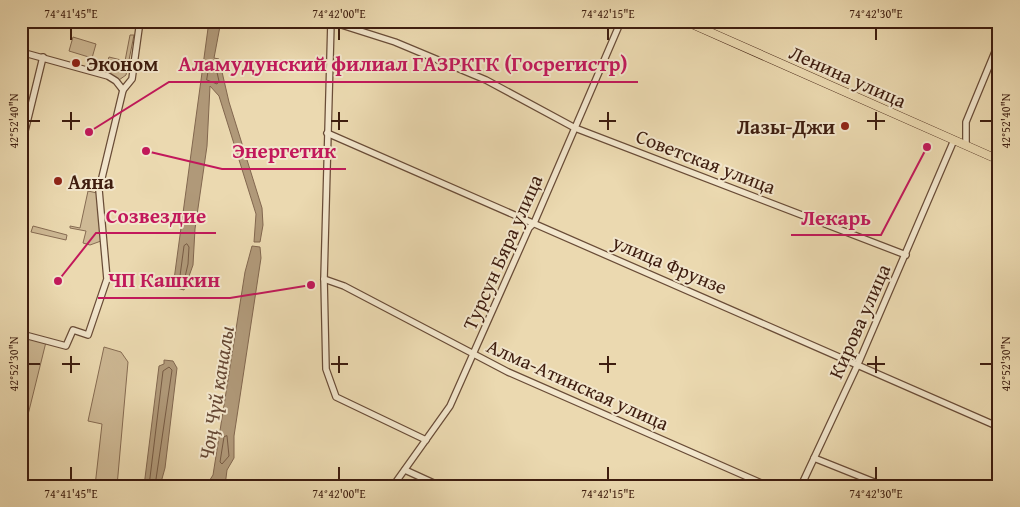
<svg xmlns="http://www.w3.org/2000/svg" width="1020" height="507" viewBox="0 0 1020 507" font-family="'Gentium Book Plus',serif">
<style>
.green{fill:#ceb995;stroke:#866b52}
.water{fill:#b09979;stroke:#82674f}
.lines{fill:none;stroke-linecap:round;stroke-linejoin:round}
.shore{stroke:#775b44;stroke-width:1}
.minor-casing{stroke:#694c37;stroke-width:8}
.major-casing{stroke:#3e1d0f;stroke-width:9}
.minor{stroke:#f2e6cc;stroke-width:5.5}
.major{stroke:#ebd9b0;stroke-width:8}
.ticks{fill:none;stroke:#3e1d0f;stroke-width:2}
.poi-dot{fill:#8f2418;stroke:#f2e6cc;stroke-width:2}
.labels{text-anchor:middle;dominant-baseline:central;stroke-width:4;stroke-linejoin:round;paint-order:stroke}
.poi-label{font-size:20px;font-weight:bold;fill:#3e1d0f;stroke:#f2e6cc;text-anchor:start}
.street-label{font-size:20px;fill:#3e1d0f;stroke:#f2e6cc}
.water-label{font-size:21px;font-style:italic;fill:#664834;stroke:#f2e6cc}
.leader{fill:none;stroke:#c2185b;stroke-width:2}
.callout-dot{fill:#c2185b;stroke:#f2e6cc;stroke-width:2}
.callout-label{font-size:21px;text-anchor:middle;font-weight:bold;fill:#c2185b;stroke:#f2e6cc;stroke-width:4;stroke-linejoin:round;paint-order:stroke}
.neatline{fill:none;stroke:#3e1d0f;stroke-width:2}
.ticks-label{font-size:12px;text-anchor:middle;fill:#3e1d0f}
</style>
<rect width="100%" height="100%" fill="#ebd9b0"/>
<filter id="stains"><feTurbulence type="fractalNoise" baseFrequency=".004" numOctaves="4"/><feColorMatrix values="0 0 0 0 .2 0 0 0 0 .09 0 0 0 0 .02 0 0 0 .5 -.17"/></filter>
<radialGradient id="worn" r=".72"><stop offset=".6" stop-color="#630" stop-opacity="0"/><stop offset="1" stop-color="#630" stop-opacity=".3"/></radialGradient>
<g class="green">
<polygon points="130,35 134,35 126,75 119,80 97,71 100,62 107,63 109,57 125,61"/>
<polygon points="73,37 96,44 92,58 69,51"/>
<polygon points="88,191 97,193 101,241 90,245 83,243 86,231 70,228 70,226 80,228"/>
<polygon points="33,226 67,235 66,240 31,232"/>
<polygon points="28,338 46,342 21,443 21,365"/>
<polygon points="104,347 121,352 128,362 117,486 95,486 102,424 88,421"/>
</g>
<g class="water">
<polygon points="209,21 221,21 214,58 219,59 229,102 262,208 263,225 260,242 254,242 256,214 219,96 210,86 207,146 195,229 193,265 184,290 173,287"/>
<polygon points="252,246 260,247 261,258 234,436 234,458 227,470 225,486 206,486 213,475 245,272"/>
<polygon points="164,360 173,361 177,368 165,468 160,486 144,486 159,366 164,364"/>
</g>
<g class="lines">
<g class="shore">
<polygon points="210,62 215,64 219,81 217,84 207,80"/>
<polygon points="187,244 189,247 188,264 185,277 182,279 180,276 184,246"/>
<polygon points="227,436 229,456 222,464 220,462 224,437"/>
<polyline points="149,486 163,371 169,367 172,370 155,486"/>
</g>
<g class="minor-casing">
<g id="minor">
<polyline points="331,22 324,279 326,369 336,397 426,440"/>
<polyline points="332,22 395,42 486,80 575,128 906,255"/>
<polyline points="21,52 108,76 116,81 123,90 132,79 140,21"/>
<polyline points="327,133 999,427"/>
<polyline points="966,145 966,122 999,42"/>
<polyline points="21,147 43,57"/>
<polyline points="324,279 344,286 508,372 768,486"/>
<polyline points="21,334 66,346 73,330 88,335 107,279 99,190 123,90"/>
<polyline points="814,458 884,486"/>
<polyline points="405,470 440,486"/>
<polyline points="393,486 450,406 529,228 534,223 621,21"/>
<polyline points="801,486 858,364 954,140"/>
</g>
</g>
<g class="major-casing">
<polyline id="major" points="685,21 999,160"/>
</g>
<use href="#minor" class="minor"/>
<use href="#major" class="major"/>
</g>
<path class="ticks" d="M 71,28 L 71,40M 339,28 L 339,40M 608,28 L 608,40M 876,28 L 876,40M 71,112 L 71,130M 339,112 L 339,130M 608,112 L 608,130M 876,112 L 876,130M 28,121 L 40,121M 62,121 L 80,121M 331,121 L 348,121M 599,121 L 616,121M 867,121 L 885,121M 980,121 L 992,121M 71,356 L 71,373M 339,356 L 339,373M 608,356 L 608,373M 876,356 L 876,373M 28,364 L 40,364M 62,364 L 80,364M 331,364 L 348,364M 599,364 L 616,364M 867,364 L 885,364M 980,364 L 992,364M 71,467 L 71,480M 339,467 L 339,480M 608,467 L 608,480M 876,467 L 876,480"/>
<g class="poi-dot">
<circle cx="76" cy="63" r="5"/>
<circle cx="845" cy="126" r="5"/>
<circle cx="58" cy="181" r="5"/>
</g>
<g class="labels">
<g class="poi-label">
<text x="86" y="63">Эконом</text>
<text x="835" y="126" text-anchor="end">Лазы-Джи</text>
<text x="68" y="181">Аяна</text>
</g>
<g class="street-label">
<text transform="translate(848 76) rotate(24)">Ленина улица</text>
<text transform="translate(706 161) rotate(21)">Советская улица</text>
<text transform="translate(502 252) rotate(-66)">Турсун Бяра улица</text>
<text transform="translate(670 264) rotate(23)">улица Фрунзе</text>
<text transform="translate(859 321) rotate(-66)">Кирова улица</text>
<text transform="translate(578 384) rotate(24)">Алма-Атинская улица</text>
</g>
<g class="water-label">
<text transform="translate(216 393) rotate(-81)">Чоң Чүй каналы</text>
</g>
</g>
<path class="leader" d="M89 132L169 82H638M146 151L222 169H346M58 281L96 233H216M927 147L881 235H791M311 285L230 298H98"/>
<g class="callout-dot">
<circle cx="89" cy="132" r="5"/>
<circle cx="146" cy="151" r="5"/>
<circle cx="58" cy="281" r="5"/>
<circle cx="927" cy="147" r="5"/>
<circle cx="311" cy="285" r="5"/>
</g>
<g class="callout-label">
<text x="403" y="71">Аламудунский филиал ГАЗРКГК (Госрегистр)</text>
<text x="284" y="158">Энергетик</text>
<text x="156" y="223">Созвездие</text>
<text x="836" y="225">Лекарь</text>
<text x="164" y="287">ЧП Кашкин</text>
</g>
<rect width="1020" height="507" fill="none" stroke="#ebd9b0" stroke-width="55"/>
<rect x="28" y="28" width="964" height="452" class="neatline"/>
<g class="ticks-label">
<text x="71" y="18">74°41'45"E</text>
<text x="339" y="18">74°42'00"E</text>
<text x="608" y="18">74°42'15"E</text>
<text x="876" y="18">74°42'30"E</text>
<text transform="translate(14 121) rotate(-90)" y="4">42°52'40"N</text>
<text transform="translate(1006 121) rotate(-90)" y="4">42°52'40"N</text>
<text transform="translate(14 364) rotate(-90)" y="4">42°52'30"N</text>
<text transform="translate(1006 364) rotate(-90)" y="4">42°52'30"N</text>
<text x="71" y="498">74°41'45"E</text>
<text x="339" y="498">74°42'00"E</text>
<text x="608" y="498">74°42'15"E</text>
<text x="876" y="498">74°42'30"E</text>
</g>
<rect width="100%" height="100%" filter="url(#stains)"/>
<rect width="100%" height="100%" fill="url(#worn)"/>
</svg>
